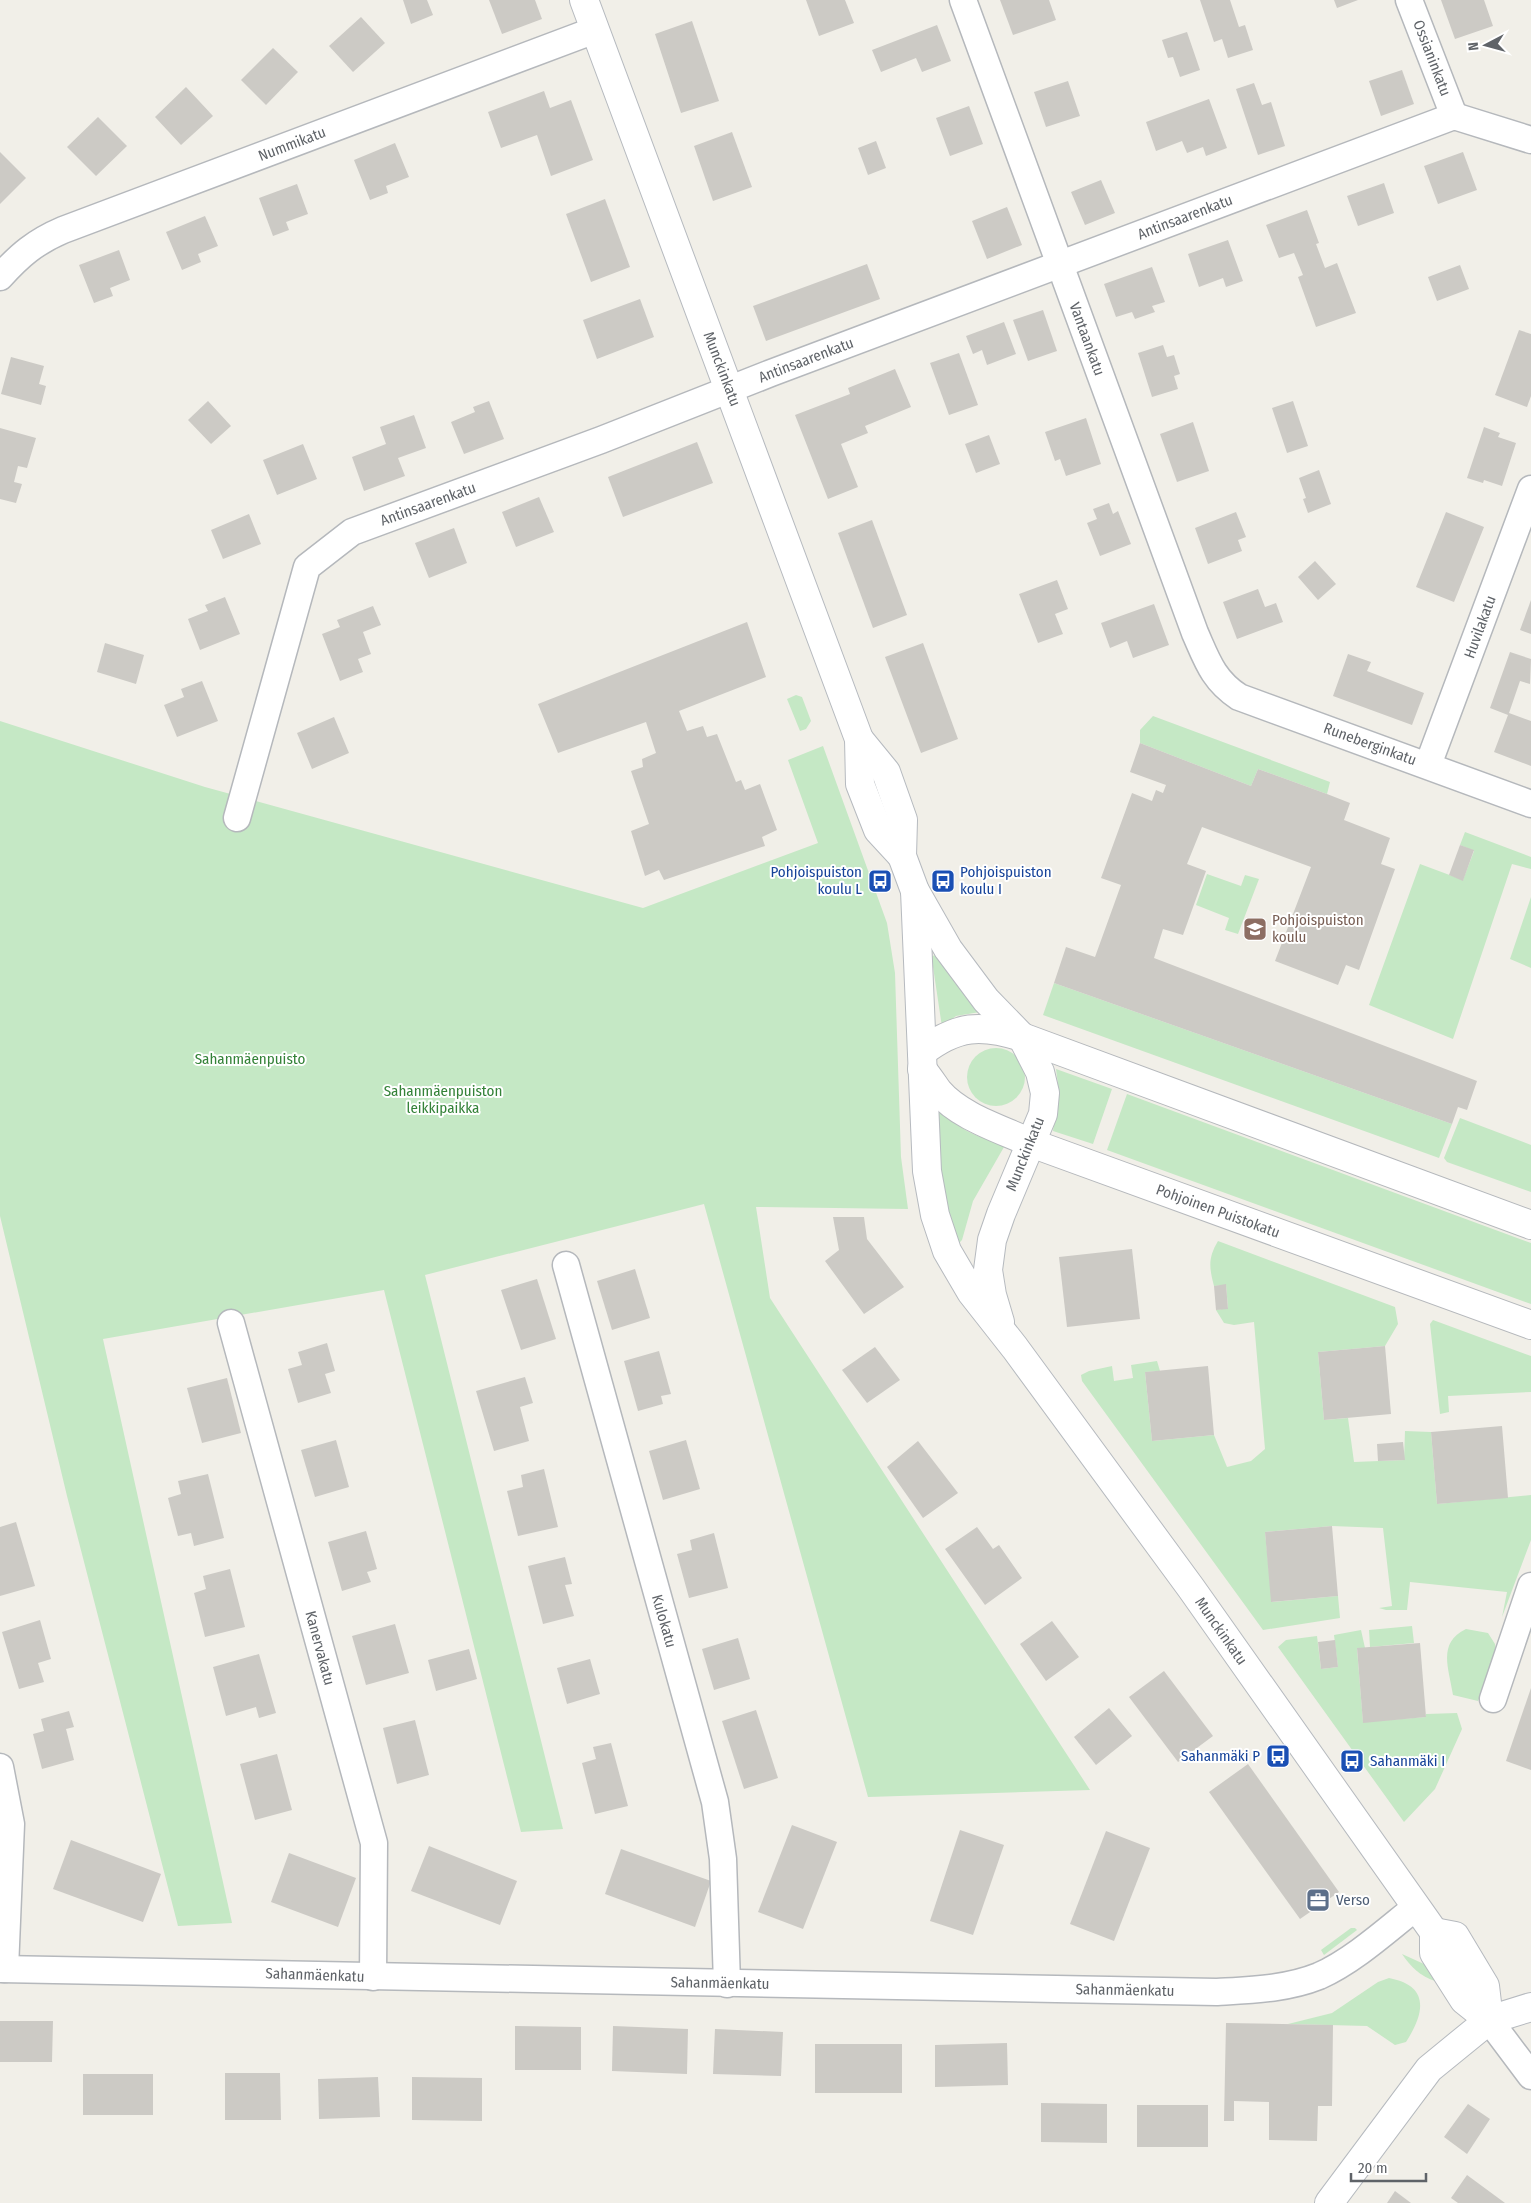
<svg xmlns="http://www.w3.org/2000/svg" width="1531" height="2203" viewBox="0 0 1531 2203" font-family="'Fira Sans Condensed',sans-serif">
<style>
.green{fill:#c5e8c5}
.building{fill:#cccac5}
.lines{fill:none;stroke-linecap:round;stroke-linejoin:round}
.minor-casing{stroke:#b5b8bc;stroke-width:29}
.tertiary-casing{stroke:#b5b8bc;stroke-width:30}
.secondary-casing{stroke:#b6babf;stroke-width:30}
.minor{stroke:#fff;stroke-width:26}
.tertiary{stroke:#fff;stroke-width:28}
.secondary{stroke:#fff;stroke-width:28}
.labels{text-anchor:middle;dominant-baseline:central;stroke-width:4;stroke-linejoin:round;paint-order:stroke}
.street-label{font-size:15px;fill:#5f6368;stroke:#fff}
.transit-label{font-size:15px;fill:#164399;stroke:#fff;text-anchor:end}
.education-label{font-size:15px;fill:#785e54;stroke:#fff;text-anchor:start}
.park-label{font-size:15px;fill:#348238;stroke:#fff}
.service-label{font-size:15px;fill:#4e5e75;stroke:#fff;text-anchor:start}
</style>
<rect width="100%" height="100%" fill="#f1efe8"/>
<g class="green">
<polygon points="796,695 802,697 811,721 806,729 800,731 787,699"/>
<polygon points="1153,716 1330,782 1327,794 1258,769 1251,786 1140,743 1140,730"/>
<polygon points="0,721 205,787 643,908 818,843 788,760 823,746 887,923 895,973 901,1157 908,1209 756,1207 770,1298 1090,1790 868,1797 704,1204 425,1275 563,1829 521,1832 384,1290 103,1339 232,1923 178,1926 67,1496 0,1216"/>
<polygon points="1465,832 1531,857 1531,869 1512,864 1453,1039 1369,1005 1420,864 1463,880 1474,851 1460,845"/>
<polygon points="1207,874 1241,886 1245,875 1259,879 1238,934 1225,930 1229,918 1196,905"/>
<polygon points="1531,897 1531,968 1510,959"/>
<polygon points="936,955 980,1012 956,1016 942,1027 932,960 932,956"/>
<polygon points="1054,983 1452,1124 1439,1158 1043,1015"/>
<circle cx="996" cy="1077" r="29"/>
<polygon points="1056,1069 1112,1089 1093,1144 1053,1131 1058,1085"/>
<polygon points="1127,1094 1531,1243 1531,1304 1107,1150"/>
<path d="M 937,1105 C 955,1128 975,1137 1002,1143 L 1004,1147 L 973,1201 L 962,1240 L 959,1243 L 953,1240 L 938,1161 Z"/>
<polygon points="1460,1118 1531,1145 1531,1192 1447,1162 1444,1158"/>
<path d="M 1218,1241 L 1395,1307 L 1398,1324 L 1385,1346 L 1318,1352 L 1324,1420 L 1348,1418 L 1354,1462 L 1404,1460 L 1405,1431 L 1431,1432 L 1437,1504 L 1531,1495 L 1531,1540 L 1502,1617 L 1507,1592 L 1410,1582 L 1407,1610 L 1386,1610 L 1379,1608 L 1392,1606 L 1383,1528 L 1332,1526 L 1265,1532 L 1272,1602 L 1338,1596 L 1340,1618 L 1263,1630 L 1082,1381 L 1081,1375 L 1089,1371 L 1112,1366 L 1114,1381 L 1133,1378 L 1131,1365 L 1157,1361 L 1160,1371 L 1145,1372 L 1152,1441 L 1214,1435 L 1227,1467 L 1251,1461 L 1265,1449 L 1254,1322 L 1234,1325 L 1224,1323 L 1216,1310 L 1228,1308 L 1226,1285 L 1214,1286 C 1209,1267 1208,1258 1218,1241 Z"/>
<polygon points="1433,1320 1531,1356 1531,1392 1448,1396 1449,1412 1440,1414 1430,1324"/>
<polygon points="1412,1626 1414,1643 1370,1647 1369,1630"/>
<path d="M 1466,1629 L 1488,1633 L 1495,1644 L 1496,1652 L 1478,1701 L 1453,1695 C 1449,1668 1437,1643 1466,1629 Z"/>
<polygon points="1361,1630 1365,1648 1357,1649 1363,1722 1426,1717 1426,1714 1457,1713 1462,1729 1435,1789 1404,1822 1278,1647 1286,1640 1317,1636 1321,1669 1338,1667 1334,1635"/>
<polygon points="1351,1928 1355,1928 1357,1930 1324,1955 1321,1950"/>
<path d="M 1402,1954 L 1424,1964 L 1438,1980 L 1435,1981 C 1420,1976 1411,1967 1402,1954 Z"/>
<path d="M 1389,1978 C 1431,1986 1424,2014 1406,2042 L 1395,2045 L 1367,2026 L 1288,2024 L 1332,2013 L 1378,1982 Z"/>
</g>
<g class="building">
<polygon points="403,0 427,0 433,15 411,24"/>
<polygon points="489,0 535,0 542,19 502,34"/>
<polygon points="806,0 845,0 854,23 819,36"/>
<polygon points="1000,0 1049,0 1056,20 1013,35"/>
<polygon points="1200,0 1230,0 1239,27 1245,25 1253,50 1228,58 1222,39 1214,42"/>
<polygon points="1334,0 1358,0 1337,8"/>
<polygon points="1441,0 1484,0 1493,26 1455,39"/>
<polygon points="361,17 385,43 353,72 329,46"/>
<polygon points="692,21 719,101 681,113 655,34"/>
<polygon points="937,25 951,61 922,72 916,58 881,72 872,50"/>
<polygon points="1187,32 1200,70 1180,77 1173,57 1168,58 1162,40"/>
<polygon points="273,48 298,72 266,105 241,80"/>
<polygon points="1402,70 1414,104 1381,116 1369,81"/>
<polygon points="1068,81 1080,116 1046,127 1034,92"/>
<polygon points="1254,83 1262,105 1271,102 1285,146 1258,155 1236,89"/>
<polygon points="186,87 213,116 181,145 155,117"/>
<polygon points="544,91 550,108 571,100 593,160 551,176 537,135 501,148 488,112"/>
<polygon points="1209,99 1227,148 1206,156 1203,147 1187,153 1182,141 1156,151 1146,122"/>
<polygon points="969,106 983,144 950,156 936,118"/>
<polygon points="98,117 127,146 96,176 67,147"/>
<polygon points="732,132 752,187 713,201 694,146"/>
<polygon points="876,141 886,168 868,175 858,148"/>
<polygon points="395,143 409,177 386,186 388,193 370,200 354,160"/>
<polygon points="0,152 26,178 0,204"/>
<polygon points="1463,152 1477,190 1438,204 1424,166"/>
<polygon points="1101,180 1115,213 1085,225 1071,192"/>
<polygon points="1384,183 1394,213 1358,226 1347,196"/>
<polygon points="297,184 308,214 286,222 289,230 273,236 259,198"/>
<polygon points="605,199 630,267 591,282 566,214"/>
<polygon points="1007,207 1022,245 987,259 972,221"/>
<polygon points="1307,210 1319,243 1316,244 1325,268 1337,263 1356,313 1316,327 1298,277 1303,275 1294,253 1279,258 1266,225"/>
<polygon points="205,216 218,246 198,254 201,262 182,270 166,232"/>
<polygon points="1228,240 1243,281 1226,287 1223,278 1199,287 1188,254"/>
<polygon points="119,250 130,280 110,288 113,296 94,303 79,265"/>
<polygon points="867,264 880,299 766,341 753,306"/>
<polygon points="1460,265 1469,289 1437,301 1428,277"/>
<polygon points="1152,267 1165,302 1152,306 1155,312 1135,319 1132,312 1116,317 1104,284"/>
<polygon points="640,299 654,337 597,359 583,320"/>
<polygon points="1043,310 1057,351 1028,361 1013,320"/>
<polygon points="1004,322 1016,354 987,365 982,350 973,354 966,336"/>
<polygon points="1519,330 1531,334 1531,396 1527,407 1495,395"/>
<polygon points="1163,345 1167,357 1174,355 1180,374 1174,376 1178,389 1152,397 1138,353"/>
<polygon points="959,353 978,405 949,415 930,363"/>
<polygon points="11,357 44,366 39,384 46,386 41,405 1,394"/>
<polygon points="895,369 911,407 865,426 868,433 841,444 858,487 828,499 795,415 850,394 848,388"/>
<polygon points="208,401 231,426 211,444 188,420"/>
<polygon points="489,401 504,439 464,454 451,422 475,412 473,407"/>
<polygon points="1293,401 1308,446 1287,453 1272,408"/>
<polygon points="414,415 426,448 398,458 405,476 364,491 352,457 386,444 380,427"/>
<polygon points="1086,418 1101,464 1066,476 1060,459 1055,461 1045,432"/>
<polygon points="1193,422 1209,471 1177,482 1160,434"/>
<polygon points="1484,427 1500,433 1498,437 1516,443 1502,486 1484,480 1483,483 1467,478"/>
<polygon points="0,428 36,438 27,468 18,466 14,482 22,484 16,503 0,499"/>
<polygon points="989,435 1000,464 976,473 965,444"/>
<polygon points="697,442 713,483 623,517 608,477"/>
<polygon points="303,444 317,479 277,495 263,460"/>
<polygon points="1319,470 1331,504 1308,513 1303,499 1306,498 1299,478"/>
<polygon points="539,497 554,532 516,547 502,512"/>
<polygon points="1109,503 1113,514 1118,511 1131,544 1100,556 1087,523 1097,519 1093,509"/>
<polygon points="1236,512 1246,537 1238,540 1242,551 1208,564 1195,528"/>
<polygon points="1446,512 1484,527 1454,602 1416,587"/>
<polygon points="249,514 261,544 223,559 211,530"/>
<polygon points="872,520 907,615 873,628 838,533"/>
<polygon points="454,528 467,563 429,578 415,543"/>
<polygon points="1315,561 1336,584 1318,600 1298,577"/>
<polygon points="1057,580 1068,609 1055,614 1063,634 1038,643 1019,594"/>
<polygon points="1258,589 1265,607 1276,603 1283,622 1237,639 1223,602"/>
<polygon points="225,597 240,634 200,650 188,619 208,611 205,605"/>
<polygon points="1531,600 1531,634 1520,630"/>
<polygon points="1154,604 1169,645 1133,658 1127,641 1110,648 1101,623"/>
<polygon points="373,606 381,625 363,632 371,654 358,659 363,672 340,681 322,634 340,627 337,620"/>
<polygon points="747,622 766,677 679,711 687,731 703,726 707,737 717,734 736,782 741,780 745,790 760,784 777,830 762,837 765,846 664,880 659,870 645,876 631,831 649,824 631,771 643,767 642,759 656,753 646,722 558,753 538,704"/>
<polygon points="105,643 144,655 136,684 97,672"/>
<polygon points="923,643 958,739 921,753 885,657"/>
<polygon points="1510,652 1531,659 1530,684 1520,681 1509,713 1531,721 1531,766 1494,752 1508,715 1490,708"/>
<polygon points="1348,654 1371,662 1367,671 1424,693 1412,725 1333,696"/>
<polygon points="202,681 218,721 177,737 164,705 184,697 181,689"/>
<polygon points="334,717 349,753 312,769 297,733"/>
<polygon points="1140,743 1251,786 1258,769 1327,794 1350,803 1344,820 1390,838 1381,864 1395,869 1359,970 1346,965 1338,985 1275,961 1311,867 1202,827 1187,864 1206,871 1183,935 1163,929 1154,958 1477,1081 1467,1110 1458,1107 1452,1124 1054,983 1066,947 1095,957 1121,885 1101,878 1132,793 1152,801 1156,790 1163,793 1166,785 1130,772"/>
<polygon points="1460,845 1474,850 1463,881 1449,875"/>
<polygon points="833,1217 864,1217 867,1239 904,1287 864,1314 825,1261 839,1250"/>
<polygon points="1132,1249 1140,1319 1067,1327 1059,1257"/>
<polygon points="635,1269 650,1318 612,1330 597,1281"/>
<polygon points="537,1279 556,1339 521,1350 501,1290"/>
<polygon points="1226,1284 1228,1309 1216,1310 1214,1286"/>
<polygon points="327,1343 335,1371 325,1374 331,1393 298,1403 288,1369 302,1365 298,1352"/>
<polygon points="1385,1346 1391,1414 1324,1420 1318,1352"/>
<polygon points="875,1347 900,1380 867,1403 842,1370"/>
<polygon points="659,1351 671,1394 661,1396 663,1404 638,1411 624,1361"/>
<polygon points="1208,1366 1214,1435 1152,1441 1145,1372"/>
<polygon points="525,1377 533,1403 520,1407 529,1441 494,1451 476,1391"/>
<polygon points="227,1378 241,1433 202,1443 187,1388"/>
<polygon points="1502,1426 1508,1498 1437,1504 1431,1432"/>
<polygon points="336,1440 349,1487 315,1497 301,1450"/>
<polygon points="686,1440 700,1489 663,1500 649,1451"/>
<polygon points="918,1441 958,1493 923,1518 887,1467"/>
<polygon points="1403,1442 1405,1460 1378,1461 1377,1444"/>
<polygon points="544,1469 558,1527 518,1536 507,1491 523,1487 521,1475"/>
<polygon points="208,1474 224,1538 194,1546 191,1533 178,1536 168,1498 181,1494 178,1481"/>
<polygon points="16,1522 35,1586 0,1596 0,1527"/>
<polygon points="1332,1526 1338,1596 1271,1602 1265,1532"/>
<polygon points="977,1527 993,1549 999,1545 1022,1578 985,1605 945,1549"/>
<polygon points="366,1531 377,1569 367,1572 371,1582 342,1591 328,1542"/>
<polygon points="714,1533 728,1588 689,1598 677,1554 692,1550 690,1540"/>
<polygon points="565,1557 572,1584 565,1585 574,1616 543,1624 528,1566"/>
<polygon points="230,1569 245,1627 205,1637 194,1593 206,1589 203,1576"/>
<polygon points="40,1620 51,1659 38,1663 44,1682 19,1689 2,1632"/>
<polygon points="1052,1621 1079,1657 1046,1681 1020,1644"/>
<polygon points="395,1624 409,1673 366,1685 352,1636"/>
<polygon points="738,1638 750,1679 714,1690 702,1649"/>
<polygon points="1335,1640 1338,1667 1321,1669 1318,1642"/>
<polygon points="1420,1643 1426,1717 1363,1723 1357,1648"/>
<polygon points="469,1649 477,1679 436,1691 428,1660"/>
<polygon points="259,1654 276,1713 259,1718 256,1707 226,1716 213,1667"/>
<polygon points="590,1659 600,1694 567,1704 557,1668"/>
<polygon points="1164,1671 1213,1736 1178,1762 1129,1697"/>
<polygon points="1531,1688 1531,1770 1506,1761"/>
<polygon points="1109,1708 1132,1736 1096,1765 1074,1737"/>
<polygon points="756,1710 778,1778 744,1789 722,1721"/>
<polygon points="69,1711 74,1727 66,1729 74,1760 42,1769 33,1734 44,1731 41,1719"/>
<polygon points="415,1720 429,1775 397,1784 383,1728"/>
<polygon points="611,1743 628,1806 595,1814 582,1763 596,1759 593,1747"/>
<polygon points="277,1754 292,1810 255,1820 240,1764"/>
<polygon points="1248,1764 1339,1892 1300,1919 1209,1792"/>
<polygon points="792,1825 837,1842 803,1929 758,1912"/>
<polygon points="960,1830 1004,1845 973,1935 930,1921"/>
<polygon points="1106,1831 1150,1848 1114,1941 1070,1924"/>
<polygon points="71,1840 161,1874 143,1922 53,1889"/>
<polygon points="429,1846 517,1881 500,1925 411,1891"/>
<polygon points="621,1849 711,1881 695,1927 605,1894"/>
<polygon points="289,1853 356,1878 338,1927 271,1902"/>
<polygon points="0,2021 53,2021 52,2062 0,2062"/>
<polygon points="1226,2023 1333,2025 1332,2106 1318,2106 1317,2141 1269,2140 1269,2102 1234,2101 1234,2121 1224,2121"/>
<polygon points="515,2026 581,2027 581,2070 515,2070"/>
<polygon points="613,2026 688,2029 687,2074 612,2071"/>
<polygon points="715,2029 783,2032 781,2076 713,2074"/>
<polygon points="1007,2043 1008,2085 935,2087 935,2045"/>
<rect x="815" y="2044" width="87" height="49"/>
<polygon points="225,2073 280,2073 281,2120 225,2120"/>
<rect x="83" y="2074" width="70" height="41"/>
<polygon points="378,2077 380,2117 319,2119 318,2079"/>
<polygon points="412,2077 482,2078 482,2121 412,2120"/>
<polygon points="1041,2103 1107,2104 1107,2143 1041,2142"/>
<polygon points="1468,2104 1490,2119 1467,2154 1444,2137"/>
<rect x="1137" y="2105" width="71" height="42"/>
<polygon points="1467,2175 1505,2203 1458,2203 1451,2198"/>
<polygon points="1395,2191 1411,2203 1387,2203"/>
</g>
<g class="lines">
<g class="minor-casing">
<g id="minor">
<path d="M 963,0 L 1195,633 C 1207,660 1213,680 1239,697 L 1531,804"/>
<polyline points="1409,0 1454,116"/>
<path d="M 0,277 C 20,255 35,242 63,230 L 595,30"/>
<polyline points="1428,765 1531,489"/>
<polyline points="237,818 307,567 352,532 601,440 771,373 1454,116 1531,140"/>
<polyline points="566,1265 715,1802 723,1859 727,1984"/>
<polyline points="231,1323 374,1843 373,1977"/>
<polyline points="1493,1699 1531,1586"/>
<polyline points="0,1767 11,1824 5,1969"/>
<path d="M 0,1969 L 1217,1992 C 1251,1990 1287,1989 1319,1976 C 1353,1961 1387,1930 1416,1907"/>
<polyline points="1489,2020 1531,2076"/>
</g>
</g>
<g class="tertiary-casing">
<g id="tertiary">
<path d="M 922,1052 C 957,1025 981,1024 1022,1037 L 1531,1225"/>
<path d="M 922,1069 C 928,1076 933,1084 938,1091 C 960,1117 1001,1129 1031,1143 L 1531,1325"/>
</g>
</g>
<g class="secondary-casing">
<g id="secondary">
<polyline points="584,0 859,739 860,784 878,830 902,856"/>
<polyline points="859,739 886,772 903,820 902,856 915,891 948,949 986,1000 1022,1037 1040,1072 1045,1093 1043,1114 1001,1214 992,1240 988,1270 992,1295 1000,1322"/>
<polyline points="915,891 927,1171 935,1215 947,1251 971,1292 1015,1348 1191,1588 1434,1932 1434,1953 1464,2000 1489,2020"/>
<polyline points="1434,1932 1455,1936 1485,1986 1489,2020"/>
<polyline points="1329,2203 1429,2069 1489,2020 1531,2007"/>
</g>
</g>
<use href="#minor" class="minor"/>
<use href="#tertiary" class="tertiary"/>
<use href="#secondary" class="secondary"/>
</g>
<defs>
<g id="bus-square" transform="scale(1.25)"><rect x="-9" y="-9" width="18" height="18" rx="4" fill="#1a4fb4" stroke="#fff"/><path d="M-5-6H5V4H4V6H2V4H-2V6H-4V4H-5ZM-3.5-4V0h7V-4ZM-3.5 1.2v1.5H-2V1.2ZM2 1.2v1.5H3.5V1.2Z" fill="#fff"/></g>
<g id="school-square" transform="scale(1.25)"><rect x="-9" y="-9" width="18" height="18" rx="4" fill="#8d6e63" stroke="#fff"/><path d="M0-5L7-2L0 1L-7-2ZM-4 1L0 2.5L4 1V4Q0 6-4 4Z" fill="#fff"/></g>
<g id="office-square" transform="scale(1.25)"><rect x="-9" y="-9" width="18" height="18" rx="4" fill="#5c6f8a" stroke="#fff"/><path d="M-6-3h4V-5.5h4V-3h4V5H-6ZM-1-4.5V-3h2v-1.5ZM-6 0V1H6V0Z" fill="#fff"/></g>
</defs>
<g fill-rule="evenodd">
<use href="#bus-square" x="880" y="881"/>
<use href="#bus-square" x="943" y="881"/>
<use href="#school-square" x="1255" y="929"/>
<use href="#bus-square" x="1278" y="1756"/>
<use href="#bus-square" x="1352" y="1761"/>
<use href="#office-square" x="1318" y="1900"/>
</g>
<g class="labels">
<g class="street-label">
<text transform="translate(1432 58) rotate(69)">Ossianinkatu</text>
<text transform="translate(292 144) rotate(-21)">Nummikatu</text>
<text transform="translate(1185 217) rotate(-21)">Antinsaarenkatu</text>
<text transform="translate(1087 339) rotate(70)">Vantaankatu</text>
<text transform="translate(806 360) rotate(-21)">Antinsaarenkatu</text>
<text transform="translate(722 369) rotate(69)">Munckinkatu</text>
<text transform="translate(428 504) rotate(-20)">Antinsaarenkatu</text>
<text transform="translate(1480 627) rotate(-70)">Huvilakatu</text>
<text transform="translate(1370 744) rotate(20)">Runeberginkatu</text>
<text transform="translate(1025 1154) rotate(-68)">Munckinkatu</text>
<text transform="translate(1218 1211) rotate(20)">Pohjoinen Puistokatu</text>
<text transform="translate(664 1621) rotate(74)">Kulokatu</text>
<text transform="translate(1221 1631) rotate(55)">Munckinkatu</text>
<text transform="translate(320 1648) rotate(75)">Kanervakatu</text>
<text transform="translate(315 1975) rotate(2)">Sahanmäenkatu</text>
<text transform="translate(720 1983) rotate(1)">Sahanmäenkatu</text>
<text transform="translate(1125 1990) rotate(1)">Sahanmäenkatu</text>
</g>
<g class="transit-label">
<text x="862" y="872">Pohjoispuiston<tspan x="862" dy="17">koulu L</tspan></text>
<text x="960" y="872" text-anchor="start">Pohjoispuiston<tspan x="960" dy="17">koulu I</tspan></text>
<text x="1260" y="1756">Sahanmäki P</text>
<text x="1370" y="1761" text-anchor="start">Sahanmäki I</text>
</g>
<g class="education-label">
<text x="1272" y="920">Pohjoispuiston<tspan x="1272" dy="17">koulu</tspan></text>
</g>
<g class="park-label">
<text x="250" y="1059">Sahanmäenpuisto</text>
<text x="443" y="1091">Sahanmäenpuiston<tspan x="443" dy="17">leikkipaikka</tspan></text>
</g>
<g class="service-label">
<text x="1336" y="1900">Verso</text>
</g>
</g>
<g transform="translate(1486 45) rotate(264)" stroke="#ffffff" stroke-width="4" paint-order="stroke">
<path d="M0-4L9 19L0 12L-9 19Z" fill="#5f6368"/>
<text y="-8" font-size="14" font-weight="bold" text-anchor="middle" fill="#5f6368">N</text>
</g>
<path d="M1351 2173v8h75v-8" fill="none" stroke="#5f6368" stroke-width="2.5"/>
<text x="1358" y="2173" font-size="15" fill="#5f6368" stroke="#ffffff" stroke-width="4" paint-order="stroke">20 m</text>
</svg>
